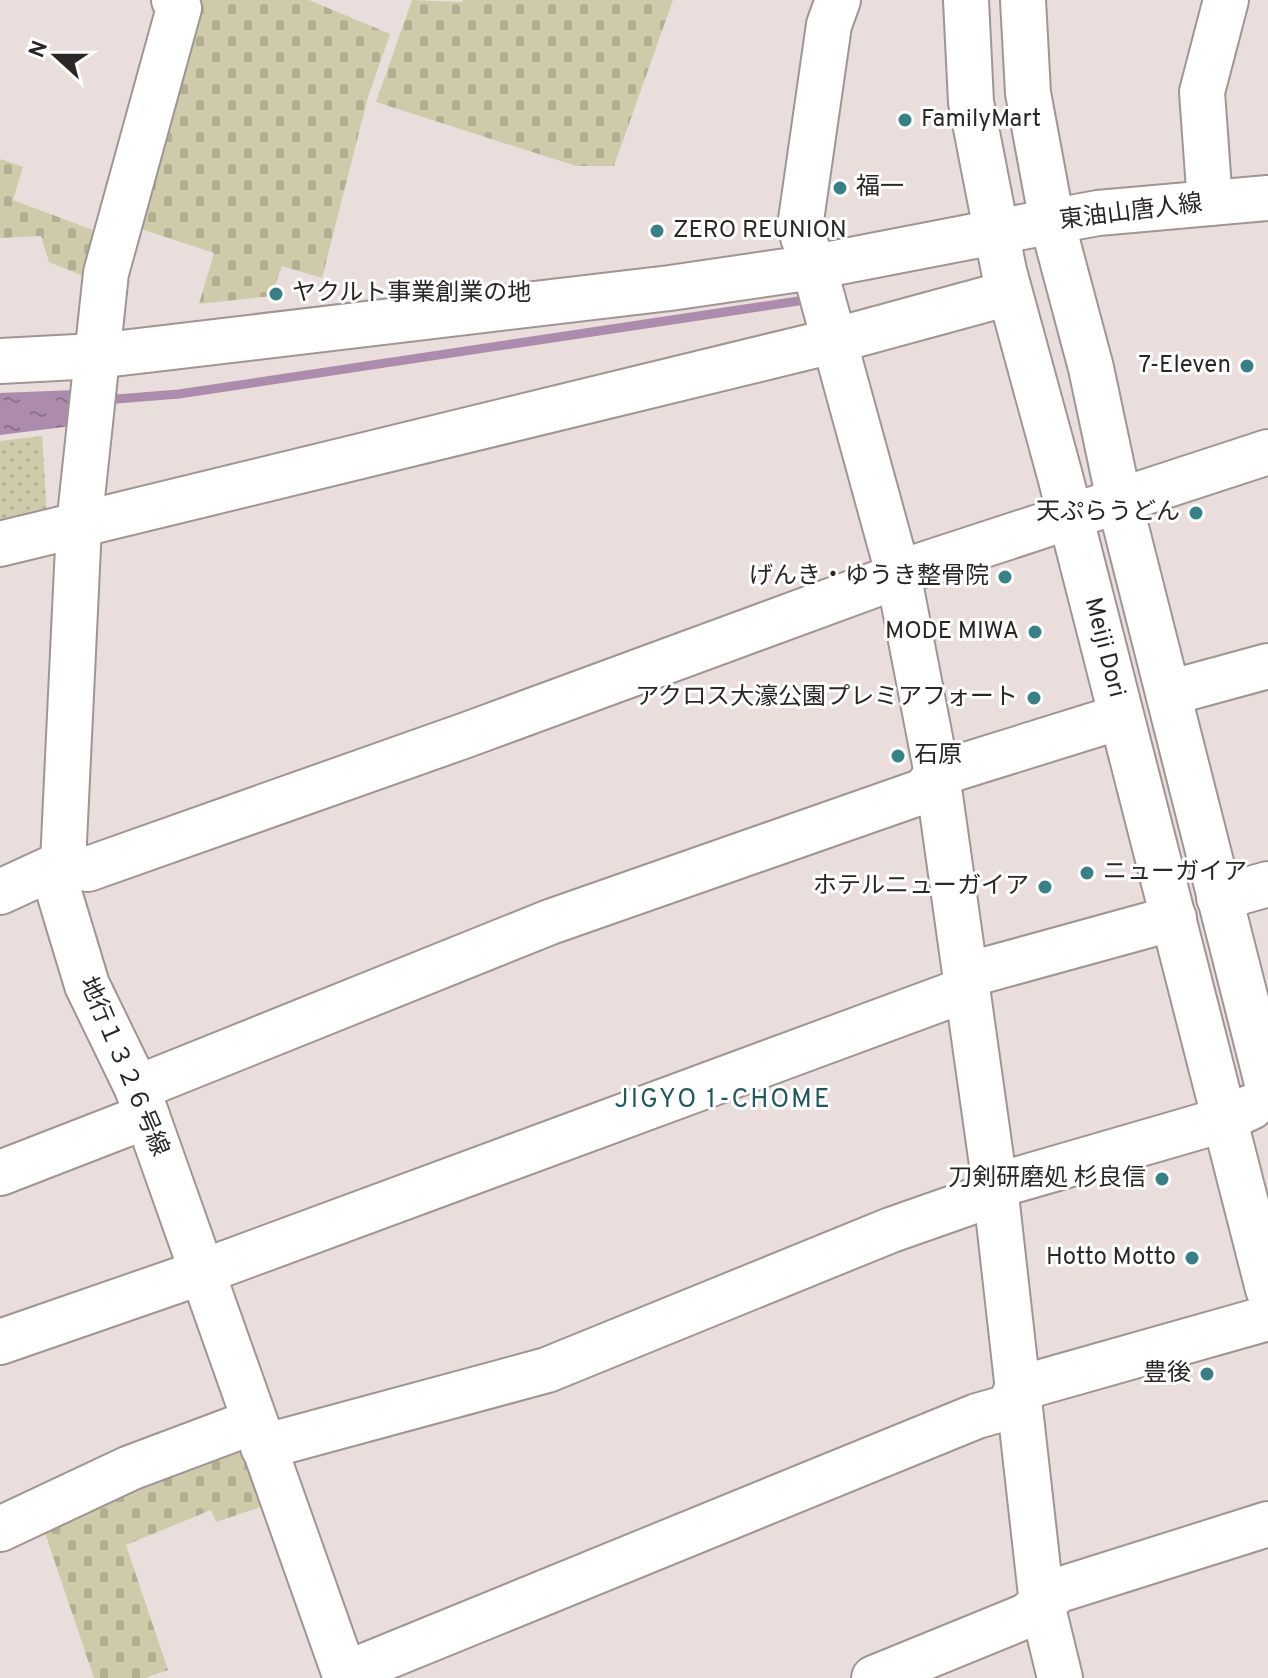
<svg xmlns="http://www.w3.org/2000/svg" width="1268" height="1678" viewBox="0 0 1268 1678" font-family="Overpass,'Noto Sans JP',sans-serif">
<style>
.grass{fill:url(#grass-dots)}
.cemetery{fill:url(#cemetery-stones)}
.water{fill:url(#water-ripples)}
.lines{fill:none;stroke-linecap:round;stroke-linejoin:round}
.stream{stroke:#ac8bad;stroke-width:9}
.minor-casing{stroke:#9f9592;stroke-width:48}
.major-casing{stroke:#9f9592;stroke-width:48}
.minor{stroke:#fff;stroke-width:44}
.major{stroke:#fff;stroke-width:44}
.poi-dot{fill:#378086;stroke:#fff;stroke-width:3}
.labels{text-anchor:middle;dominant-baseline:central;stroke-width:6;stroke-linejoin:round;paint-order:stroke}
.poi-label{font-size:24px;fill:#2b2726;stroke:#fff;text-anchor:end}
.street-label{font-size:24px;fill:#2b2726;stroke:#fff}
.neighbourhood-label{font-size:26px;letter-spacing:2px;fill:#1f595e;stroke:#fff}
</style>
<defs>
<pattern id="grass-dots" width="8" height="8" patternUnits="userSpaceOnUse" patternTransform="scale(2)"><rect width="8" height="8" fill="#cfcbaa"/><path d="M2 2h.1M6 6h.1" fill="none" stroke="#b2ae92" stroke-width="1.8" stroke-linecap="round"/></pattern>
<pattern id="cemetery-stones" width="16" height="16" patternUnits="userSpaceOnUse" patternTransform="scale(2)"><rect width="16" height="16" fill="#cfcbaa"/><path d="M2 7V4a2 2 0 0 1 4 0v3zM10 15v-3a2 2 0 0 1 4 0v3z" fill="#b2ae92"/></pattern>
<pattern id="water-ripples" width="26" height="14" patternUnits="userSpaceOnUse" patternTransform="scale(2)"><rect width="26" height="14" fill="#ac8bad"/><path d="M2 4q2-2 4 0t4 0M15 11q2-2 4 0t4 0" fill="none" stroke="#8c728d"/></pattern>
</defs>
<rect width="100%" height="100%" fill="#e9dedb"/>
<polygon class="grass" points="42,436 47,516 0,526 0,441"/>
<g class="cemetery">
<polygon points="196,0 309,0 390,34 368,97 322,278 282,266 271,296 199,304 214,253 129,225"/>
<polygon points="412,0 462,2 463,0 673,0 614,166 576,166 376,102"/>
<polygon points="0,159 23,167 13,200 98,232 90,279 49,262 41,236 0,238"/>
<polygon points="238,1440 266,1505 216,1522 211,1510 126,1545 168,1670 145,1678 94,1678 41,1521"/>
</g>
<polygon class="water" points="76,390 72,426 0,435 0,393"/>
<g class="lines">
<polyline class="stream" points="104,400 179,394 805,300"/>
<g class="minor-casing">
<g id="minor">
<polyline points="174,0 179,8 106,273 79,526 63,863 58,889 87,985 137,1088 147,1116 346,1678"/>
<polyline points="838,0 829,25 801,220 803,237 814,267 898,573 937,774 995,1186 1042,1604 1060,1678"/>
<path id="s1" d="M 966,0 L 971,102 L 1004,271 L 1060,476 L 1268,1289"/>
<polyline points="1023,0 1028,93 1052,222 1091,368 1119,500 1268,1087"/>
<polyline points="1210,203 1202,92 1226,0"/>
<polyline points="0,361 96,356 670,288 814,267 995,232"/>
<polyline points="0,544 833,341 1009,293"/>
<polyline points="1169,693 1268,666"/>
<polyline points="0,892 63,863 88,869 469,734 890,579 898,573 1268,452"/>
<polyline points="1219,898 1268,884"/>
<polyline points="137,1088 550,922 924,791 937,774 1120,717"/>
<polyline points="0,1173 147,1116"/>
<polyline points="0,1342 202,1272 962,991 967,975 1174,918"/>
<polyline points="263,1447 547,1370 891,1230 985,1197 995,1186 1226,1119 1251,1107"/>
<polyline points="0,1529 130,1468 255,1421"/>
<polyline points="345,1674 977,1416 1009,1407 1017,1389 1268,1318"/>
<polyline points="874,1678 1026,1616 1059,1590 1268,1524"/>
</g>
</g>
<g class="major-casing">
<polyline id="major" points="995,232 1098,213 1268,198"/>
</g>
<use href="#minor" class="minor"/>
<use href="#major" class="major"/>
</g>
<g class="poi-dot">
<circle cx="905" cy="120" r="8"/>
<circle cx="840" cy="188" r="8"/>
<circle cx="657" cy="231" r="8"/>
<circle cx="276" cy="294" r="8"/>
<circle cx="1247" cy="366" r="8"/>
<circle cx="1196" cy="513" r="8"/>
<circle cx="1005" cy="577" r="8"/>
<circle cx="1035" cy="632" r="8"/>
<circle cx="1034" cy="698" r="8"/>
<circle cx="898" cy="756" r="8"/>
<circle cx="1087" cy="873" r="8"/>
<circle cx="1045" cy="887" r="8"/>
<circle cx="1162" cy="1179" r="8"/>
<circle cx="1192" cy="1258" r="8"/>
<circle cx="1207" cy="1374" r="8"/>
</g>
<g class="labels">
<g class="poi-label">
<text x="921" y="120" text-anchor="start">FamilyMart</text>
<text x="856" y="188" text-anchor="start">福一</text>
<text x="673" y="231" text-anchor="start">ZERO REUNION</text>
<text x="292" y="294" text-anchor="start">ヤクルト事業創業の地</text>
<text x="1231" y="366">7-Eleven</text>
<text x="1180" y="513">天ぷらうどん</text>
<text x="989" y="577">げんき・ゆうき整骨院</text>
<text x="1019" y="632">MODE MIWA</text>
<text x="1018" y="698">アクロス大濠公園プレミアフォート</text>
<text x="914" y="756" text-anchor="start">石原</text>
<text x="1103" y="873" text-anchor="start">ニューガイア</text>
<text x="1029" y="887">ホテルニューガイア</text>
<text x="1146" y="1179">刀剣研磨処 杉良信</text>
<text x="1176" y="1258">Hotto Motto</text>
<text x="1191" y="1374">豊後</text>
</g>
<g class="street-label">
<text transform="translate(1131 213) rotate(-7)">東油山唐人線</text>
<text stroke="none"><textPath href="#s1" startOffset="664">Meiji Dori</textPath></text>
<text transform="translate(123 1067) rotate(67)">地行１３２６号線</text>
</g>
<g class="neighbourhood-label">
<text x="723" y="1100">JIGYO 1-CHOME</text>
</g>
</g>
<g transform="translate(56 56) rotate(291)" stroke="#ffffff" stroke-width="6" paint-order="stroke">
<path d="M0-6L14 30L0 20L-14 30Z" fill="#2b2726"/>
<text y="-12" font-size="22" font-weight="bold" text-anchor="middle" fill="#2b2726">N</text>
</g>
</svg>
